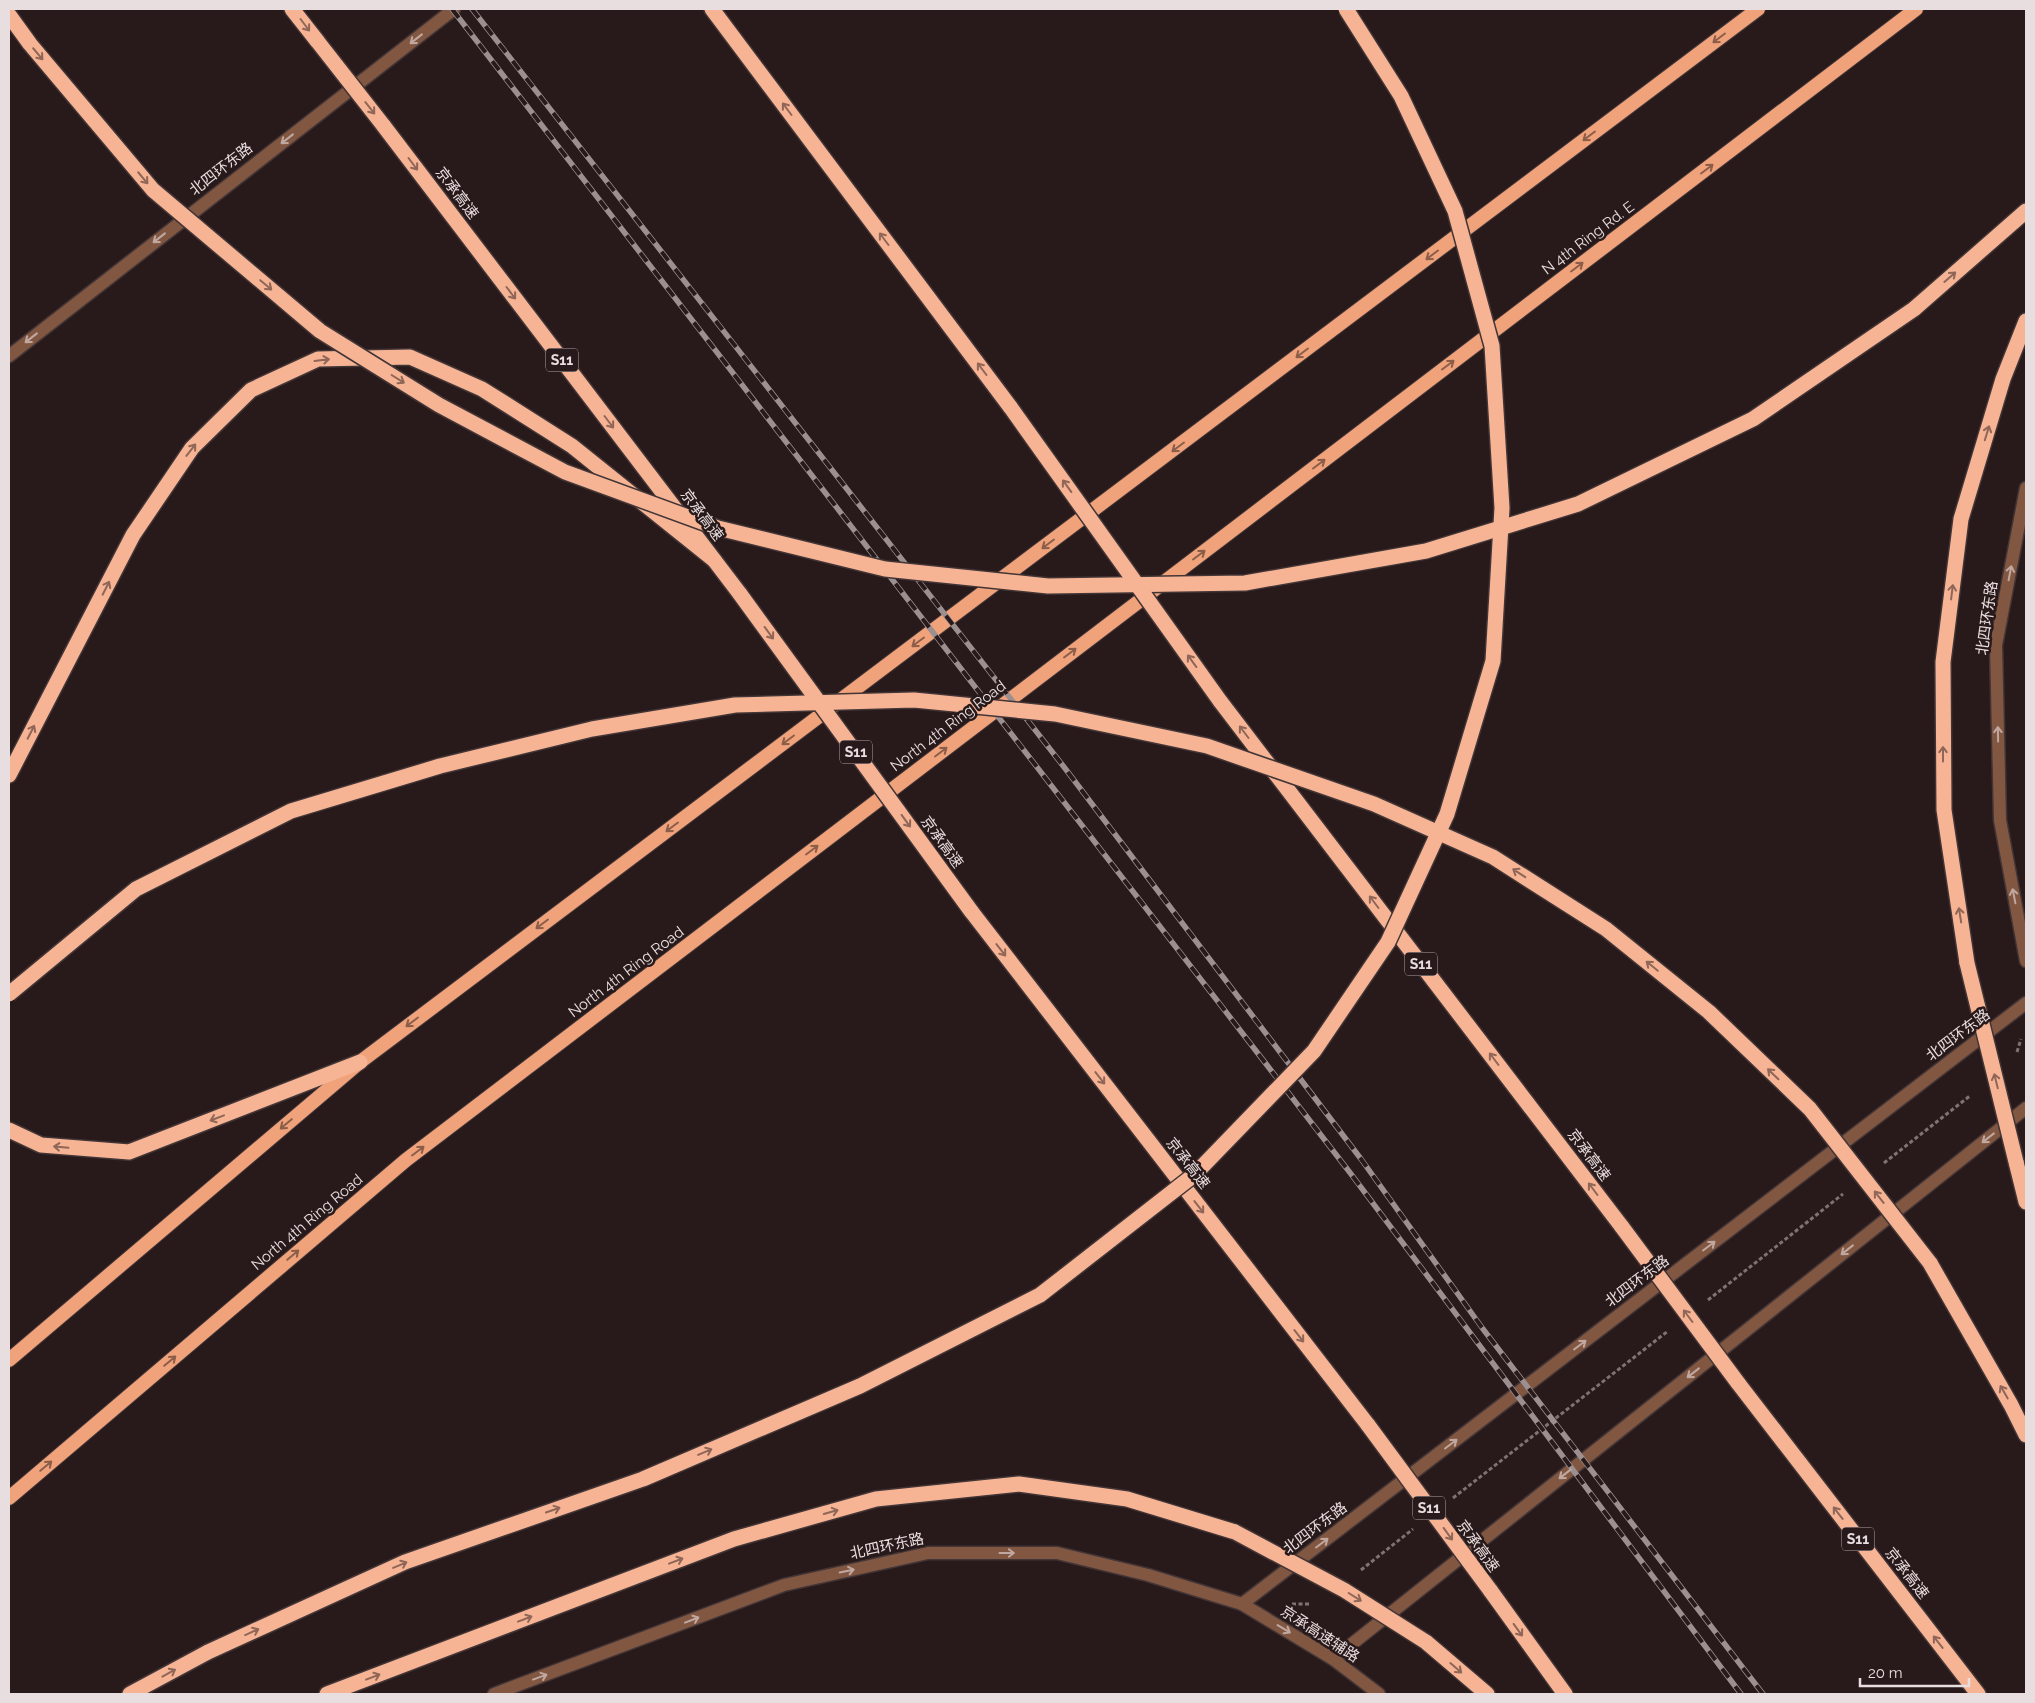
<svg xmlns="http://www.w3.org/2000/svg" width="2035" height="1703" viewBox="0 0 2035 1703" font-family="Raleway,'Noto Sans SC',sans-serif">
<style>
.lines{fill:none;stroke-linecap:round;stroke-linejoin:round}
.tertiary-casing{stroke:#433536;stroke-width:15}
.trunk-casing{stroke:#433536;stroke-width:16}
.motorway-casing{stroke:#433536;stroke-width:18}
.path{stroke:#807273;stroke-width:3;stroke-dasharray:4 2.5;stroke-linecap:butt}
.tertiary{stroke:#825742;stroke-width:12}
.trunk{stroke:#f0a27b;stroke-width:14}
.motorway{stroke:#f6b494;stroke-width:15}
.rail-casing{stroke:#9c8f90;stroke-width:5.5}
.rail{stroke:#28191a;stroke-width:4;stroke-dasharray:11;stroke-linecap:butt}
.motorway-bridge-casing{stroke:#433536;stroke-width:18;stroke-linecap:butt}
.motorway-bridge{stroke:#f6b494;stroke-width:15}
.oneway{stroke:#8f6657}
.oneway2{stroke:#8c5e4a}
.oneway3{stroke:#c0a8a0}
.labels{text-anchor:middle;dominant-baseline:central;stroke-width:5;stroke-linejoin:round;paint-order:stroke}
.shield{fill:#28191a;stroke:#afa3a4;stroke-width:1}
.shield-label{font-size:14px;font-weight:bold;fill:#e9dedf}
.street-label{font-size:15px;fill:#e9dedf;stroke:#28191a}
</style>
<rect width="100%" height="100%" fill="#28191a"/>
<g class="lines">
<g class="tertiary-casing">
<g id="tertiary">
<polyline points="9,356 454,9"/>
<polyline points="2026,488 1996,645 2000,820 2026,961"/>
<polyline points="1242,1604 2026,1003"/>
<polyline points="1333,1659 2026,1108"/>
<polyline points="494,1694 784,1585 928,1553 1057,1553 1148,1575 1242,1604 1333,1659 1379,1694"/>
</g>
</g>
<g class="trunk-casing">
<g id="trunk">
<polyline points="9,1360 360,1062 1758,9"/>
<polyline points="9,1498 406,1160 1916,9"/>
</g>
</g>
<g class="motorway-casing">
<g id="motorway">
<polyline points="292,9 318,42"/>
<polyline points="712,9 1011,408"/>
<polyline points="383,125 740,594"/>
<polyline points="1914,309 2026,211"/>
<polyline points="1220,701 1622,1227"/>
<polyline points="9,775 133,535 192,448 251,390 318,359 410,357 482,389 572,446 714,560"/>
<polyline points="971,911 1368,1425"/>
<polyline points="1967,963 1944,810 1943,662 1961,519 2003,379 2026,321"/>
<polyline points="9,1130 41,1145 129,1152 360,1062"/>
<polyline points="2016,1162 2026,1202"/>
<polyline points="1930,1263 2011,1405 2026,1435"/>
<polyline points="1738,1383 1978,1694"/>
<polyline points="1490,1590 1565,1694"/>
<polyline points="1426,1642 1487,1694"/>
<polyline points="130,1694 208,1652"/>
<polyline points="327,1694 734,1539 876,1499 1019,1484 1127,1499 1235,1532"/>
</g>
</g>
<g class="path">
<polyline points="2017,1052 2021,1039"/>
<polyline points="1884,1163 1971,1095"/>
<polyline points="1708,1300 1843,1194"/>
<polyline points="1453,1498 1668,1331"/>
<polyline points="1361,1570 1413,1529"/>
<polyline points="1292,1604 1311,1604"/>
</g>
<use href="#tertiary" class="tertiary"/>
<use href="#trunk" class="trunk"/>
<use href="#motorway" class="motorway"/>
<g class="rail-casing">
<g id="rail">
<polyline points="452,9 1351,1174 1741,1694"/>
<polyline points="472,9 1064,767 1361,1159 1483,1329 1763,1694"/>
</g>
</g>
<use href="#rail" class="rail"/>
<g class="motorway-bridge-casing">
<g id="motorway-bridge">
<polyline points="9,15 30,44 153,190 320,331 439,405 565,472 718,528 885,569 1048,586 1245,583 1426,551 1578,504 1753,419 1914,309"/>
<polyline points="318,42 383,125"/>
<polyline points="1011,408 1220,701"/>
<polyline points="740,594 971,911"/>
<polyline points="1967,963 2016,1162"/>
<polyline points="9,994 136,889 291,811 440,766 592,729 735,705 914,700 1055,714 1207,746 1374,804 1493,857 1606,929 1709,1012 1810,1109 1930,1263"/>
<polyline points="1622,1227 1738,1383"/>
<polyline points="1368,1425 1490,1590"/>
<polyline points="1235,1532 1344,1590 1426,1642"/>
<polyline points="208,1652 405,1562 643,1479 860,1386 1040,1295 1194,1175 1314,1051 1388,942 1447,814 1493,661 1502,508 1492,346 1455,211 1401,96 1346,9"/>
</g>
</g>
<use href="#motorway-bridge" class="motorway-bridge"/>
</g>
<defs><path id="oneway-shaft" d="M-6 0H5M1.5-3L5.5 0L1.5 3" fill="none" stroke-width="1.6" stroke-linecap="round" stroke-linejoin="round" transform="scale(1.25)"/></defs>
<g class="oneway">
<use href="#oneway-shaft" transform="translate(305 25) rotate(53)"/>
<use href="#oneway-shaft" transform="translate(38 54) rotate(50)"/>
<use href="#oneway-shaft" transform="translate(370 108) rotate(52)"/>
<use href="#oneway-shaft" transform="translate(787 109) rotate(-127)"/>
<use href="#oneway-shaft" transform="translate(413 164) rotate(53)"/>
<use href="#oneway-shaft" transform="translate(143 178) rotate(50)"/>
<use href="#oneway-shaft" transform="translate(884 239) rotate(-127)"/>
<use href="#oneway-shaft" transform="translate(1950 277) rotate(-41)"/>
<use href="#oneway-shaft" transform="translate(266 285) rotate(40)"/>
<use href="#oneway-shaft" transform="translate(511 293) rotate(53)"/>
<use href="#oneway-shaft" transform="translate(322 360) rotate(-7)"/>
<use href="#oneway-shaft" transform="translate(982 369) rotate(-127)"/>
<use href="#oneway-shaft" transform="translate(398 379) rotate(32)"/>
<use href="#oneway-shaft" transform="translate(609 422) rotate(53)"/>
<use href="#oneway-shaft" transform="translate(1987 433) rotate(-73)"/>
<use href="#oneway-shaft" transform="translate(191 450) rotate(-52)"/>
<use href="#oneway-shaft" transform="translate(1067 486) rotate(-126)"/>
<use href="#oneway-shaft" transform="translate(106 588) rotate(-63)"/>
<use href="#oneway-shaft" transform="translate(1952 592) rotate(-83)"/>
<use href="#oneway-shaft" transform="translate(769 633) rotate(54)"/>
<use href="#oneway-shaft" transform="translate(1192 661) rotate(-126)"/>
<use href="#oneway-shaft" transform="translate(31 732) rotate(-63)"/>
<use href="#oneway-shaft" transform="translate(1244 732) rotate(-127)"/>
<use href="#oneway-shaft" transform="translate(1943 754) rotate(-90)"/>
<use href="#oneway-shaft" transform="translate(906 821) rotate(54)"/>
<use href="#oneway-shaft" transform="translate(1519 873) rotate(-147)"/>
<use href="#oneway-shaft" transform="translate(1374 902) rotate(-127)"/>
<use href="#oneway-shaft" transform="translate(1960 915) rotate(-99)"/>
<use href="#oneway-shaft" transform="translate(1001 950) rotate(52)"/>
<use href="#oneway-shaft" transform="translate(1652 966) rotate(-141)"/>
<use href="#oneway-shaft" transform="translate(1494 1059) rotate(-127)"/>
<use href="#oneway-shaft" transform="translate(1773 1074) rotate(-136)"/>
<use href="#oneway-shaft" transform="translate(1100 1078) rotate(52)"/>
<use href="#oneway-shaft" transform="translate(1996 1081) rotate(-104)"/>
<use href="#oneway-shaft" transform="translate(217 1118) rotate(159)"/>
<use href="#oneway-shaft" transform="translate(61 1147) rotate(-175)"/>
<use href="#oneway-shaft" transform="translate(1593 1189) rotate(-127)"/>
<use href="#oneway-shaft" transform="translate(1879 1197) rotate(-128)"/>
<use href="#oneway-shaft" transform="translate(1199 1207) rotate(52)"/>
<use href="#oneway-shaft" transform="translate(1688 1316) rotate(-127)"/>
<use href="#oneway-shaft" transform="translate(1299 1336) rotate(52)"/>
<use href="#oneway-shaft" transform="translate(2004 1392) rotate(-120)"/>
<use href="#oneway-shaft" transform="translate(705 1452) rotate(-23)"/>
<use href="#oneway-shaft" transform="translate(553 1510) rotate(-19)"/>
<use href="#oneway-shaft" transform="translate(831 1512) rotate(-16)"/>
<use href="#oneway-shaft" transform="translate(1838 1513) rotate(-128)"/>
<use href="#oneway-shaft" transform="translate(1448 1534) rotate(54)"/>
<use href="#oneway-shaft" transform="translate(676 1561) rotate(-21)"/>
<use href="#oneway-shaft" transform="translate(400 1565) rotate(-23)"/>
<use href="#oneway-shaft" transform="translate(1355 1597) rotate(32)"/>
<use href="#oneway-shaft" transform="translate(525 1619) rotate(-21)"/>
<use href="#oneway-shaft" transform="translate(1518 1630) rotate(54)"/>
<use href="#oneway-shaft" transform="translate(252 1632) rotate(-24)"/>
<use href="#oneway-shaft" transform="translate(1938 1642) rotate(-128)"/>
<use href="#oneway-shaft" transform="translate(1456 1668) rotate(41)"/>
<use href="#oneway-shaft" transform="translate(169 1673) rotate(-29)"/>
<use href="#oneway-shaft" transform="translate(373 1677) rotate(-21)"/>
</g>
<g class="oneway2">
<use href="#oneway-shaft" transform="translate(1719 38) rotate(143)"/>
<use href="#oneway-shaft" transform="translate(1589 136) rotate(143)"/>
<use href="#oneway-shaft" transform="translate(1707 169) rotate(-37)"/>
<use href="#oneway-shaft" transform="translate(1432 255) rotate(143)"/>
<use href="#oneway-shaft" transform="translate(1577 267) rotate(-37)"/>
<use href="#oneway-shaft" transform="translate(1302 353) rotate(143)"/>
<use href="#oneway-shaft" transform="translate(1448 365) rotate(-37)"/>
<use href="#oneway-shaft" transform="translate(1178 447) rotate(143)"/>
<use href="#oneway-shaft" transform="translate(1319 464) rotate(-37)"/>
<use href="#oneway-shaft" transform="translate(1048 544) rotate(143)"/>
<use href="#oneway-shaft" transform="translate(1199 555) rotate(-37)"/>
<use href="#oneway-shaft" transform="translate(918 642) rotate(143)"/>
<use href="#oneway-shaft" transform="translate(1070 653) rotate(-37)"/>
<use href="#oneway-shaft" transform="translate(788 740) rotate(143)"/>
<use href="#oneway-shaft" transform="translate(941 752) rotate(-37)"/>
<use href="#oneway-shaft" transform="translate(672 827) rotate(143)"/>
<use href="#oneway-shaft" transform="translate(812 850) rotate(-37)"/>
<use href="#oneway-shaft" transform="translate(542 924) rotate(143)"/>
<use href="#oneway-shaft" transform="translate(412 1022) rotate(143)"/>
<use href="#oneway-shaft" transform="translate(286 1124) rotate(140)"/>
<use href="#oneway-shaft" transform="translate(418 1151) rotate(-37)"/>
<use href="#oneway-shaft" transform="translate(293 1255) rotate(-40)"/>
<use href="#oneway-shaft" transform="translate(170 1361) rotate(-40)"/>
<use href="#oneway-shaft" transform="translate(46 1466) rotate(-40)"/>
</g>
<g class="oneway3">
<use href="#oneway-shaft" transform="translate(416 39) rotate(142)"/>
<use href="#oneway-shaft" transform="translate(287 139) rotate(142)"/>
<use href="#oneway-shaft" transform="translate(159 238) rotate(142)"/>
<use href="#oneway-shaft" transform="translate(31 338) rotate(142)"/>
<use href="#oneway-shaft" transform="translate(2010 573) rotate(-79)"/>
<use href="#oneway-shaft" transform="translate(1998 734) rotate(-91)"/>
<use href="#oneway-shaft" transform="translate(2014 896) rotate(-101)"/>
<use href="#oneway-shaft" transform="translate(1988 1138) rotate(142)"/>
<use href="#oneway-shaft" transform="translate(1709 1246) rotate(-37)"/>
<use href="#oneway-shaft" transform="translate(1847 1250) rotate(142)"/>
<use href="#oneway-shaft" transform="translate(1580 1345) rotate(-37)"/>
<use href="#oneway-shaft" transform="translate(1693 1373) rotate(142)"/>
<use href="#oneway-shaft" transform="translate(1451 1444) rotate(-37)"/>
<use href="#oneway-shaft" transform="translate(1565 1474) rotate(142)"/>
<use href="#oneway-shaft" transform="translate(1322 1543) rotate(-37)"/>
<use href="#oneway-shaft" transform="translate(1007 1553)"/>
<use href="#oneway-shaft" transform="translate(847 1571) rotate(-12)"/>
<use href="#oneway-shaft" transform="translate(692 1620) rotate(-21)"/>
<use href="#oneway-shaft" transform="translate(1284 1629) rotate(31)"/>
<use href="#oneway-shaft" transform="translate(540 1677) rotate(-20)"/>
</g>
<g class="labels">
<g class="shield">
<rect x="546" y="348.5" width="32" height="23" rx="4"/>
<rect x="840" y="740.5" width="32" height="23" rx="4"/>
<rect x="1405" y="952.5" width="32" height="23" rx="4"/>
<rect x="1413" y="1496.5" width="32" height="23" rx="4"/>
<rect x="1842" y="1527.5" width="32" height="23" rx="4"/>
</g>
<g class="shield-label">
<text x="562" y="360">S11</text>
<text x="856" y="752">S11</text>
<text x="1421" y="964">S11</text>
<text x="1429" y="1508">S11</text>
<text x="1858" y="1539">S11</text>
</g>
<g class="street-label">
<text transform="translate(221 169) rotate(-38)">北四环东路</text>
<text transform="translate(457 193) rotate(53)">京承高速</text>
<text transform="translate(1588 238) rotate(-37)">N 4th Ring Rd. E</text>
<text transform="translate(702 515) rotate(53)">京承高速</text>
<text transform="translate(1987 618) rotate(-82)">北四环东路</text>
<text transform="translate(948 726) rotate(-37)">North 4th Ring Road</text>
<text transform="translate(942 842) rotate(54)">京承高速</text>
<text transform="translate(626 972) rotate(-37)">North 4th Ring Road</text>
<text transform="translate(1958 1035) rotate(-37)">北四环东路</text>
<text transform="translate(1589 1155) rotate(53)">京承高速</text>
<text transform="translate(1188 1163) rotate(52)">京承高速</text>
<text transform="translate(307 1222) rotate(-40)">North 4th Ring Road</text>
<text transform="translate(1637 1281) rotate(-37)">北四环东路</text>
<text transform="translate(1315 1528) rotate(-37)">北四环东路</text>
<text transform="translate(887 1546) rotate(-12)">北四环东路</text>
<text transform="translate(1478 1546) rotate(54)">京承高速</text>
<text transform="translate(1907 1573) rotate(52)">京承高速</text>
<text transform="translate(1320 1634) rotate(33)">京承高速辅路</text>
</g>
</g>
<rect width="2035" height="1703" fill="none" stroke="#e9dedf" stroke-width="20"/>
<path d="M1860 1678v8h109v-8" fill="none" stroke="#e9dedf" stroke-width="2.5"/>
<text x="1868" y="1678" font-size="15" fill="#e9dedf" stroke="#28191a" stroke-width="4" paint-order="stroke">20 m</text>
</svg>
